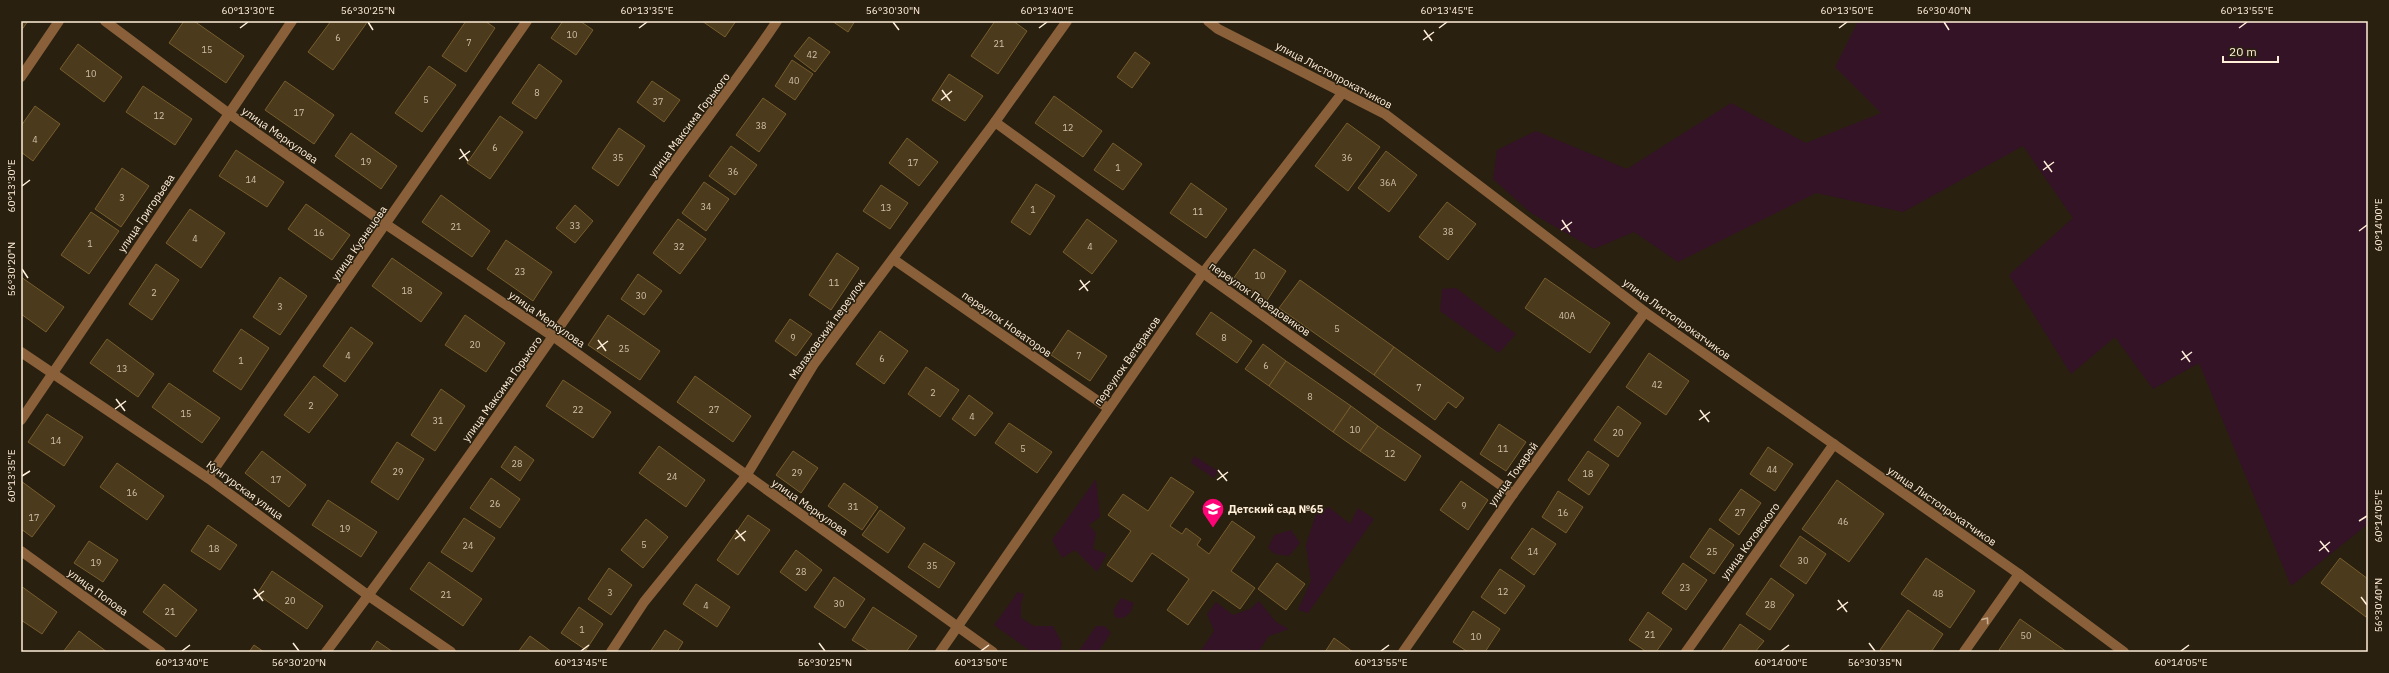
<svg xmlns="http://www.w3.org/2000/svg" width="2389" height="673" viewBox="0 0 2389 673" font-family="'IBM Plex Sans',sans-serif">
<style>
.green{fill:#341326}
.building{fill:#4b3a1b;stroke:#775d2d}
.lines{fill:none;stroke-linecap:round;stroke-linejoin:round}
.minor{stroke:#89603a;stroke-width:10}
.oneway{stroke:#caae91}
.ticks{fill:none;stroke:#ffeed8;stroke-width:1.5}
.labels{text-anchor:middle;dominant-baseline:central;stroke-width:3;stroke-linejoin:round;paint-order:stroke}
.number-label{font-size:9px;fill:#d2c1a9}
.street-label{font-size:11px;fill:#ffeed8;stroke:#292010}
.poi-label{font-size:11px;font-weight:bold;fill:#ffeed8;stroke:#292010;text-anchor:start}
.neatline{fill:none;stroke:#ffeed8;stroke-width:1.5}
.ticks-label{font-size:10px;text-anchor:middle;fill:#ffeed8}
</style>
<rect width="100%" height="100%" fill="#292010"/>
<g class="green">
<polygon points="1858,21 2368,21 2368,524 2291,586 2199,363 2153,389 2115,337 2071,374 2009,275 2073,218 2023,146 1903,212 1816,193 1678,262 1634,232 1594,249 1531,213 1493,179 1497,150 1536,131 1627,169 1731,103 1806,143 1881,113 1835,67"/>
<polygon points="1456,288 1516,334 1499,353 1440,311 1442,289"/>
<polygon points="1194,456 1218,471 1214,478 1191,463"/>
<polygon points="1096,479 1100,517 1089,525 1096,533 1093,549 1107,554 1097,572 1075,550 1062,558 1052,540"/>
<polygon points="1329,507 1350,524 1358,508 1374,519 1308,613 1298,610 1311,581 1306,545 1316,514"/>
<polygon points="1291,530 1300,543 1289,556 1275,554 1268,548 1274,535"/>
<polygon points="1018,592 1024,594 1021,603 1021,618 1034,626 1053,626 1062,643 1060,652 1032,652 994,625"/>
<polygon points="1121,598 1134,603 1130,613 1123,618 1116,618 1113,611"/>
<polygon points="1259,601 1276,622 1289,629 1269,636 1258,652 1200,652 1214,631 1207,614 1216,602 1233,615 1250,609"/>
<polygon points="1096,626 1105,626 1111,633 1098,652 1078,652"/>
</g>
<g class="building">
<polygon points="21,21 28,21 21,31"/>
<polygon points="184,21 194,21 244,56 226,83 169,43"/>
<polygon points="331,21 368,21 333,70 308,52"/>
<polygon points="466,21 485,21 495,28 466,72 442,56"/>
<polygon points="563,21 580,21 593,30 576,55 551,38"/>
<polygon points="702,21 736,21 725,37"/>
<polygon points="832,21 855,21 848,32"/>
<polygon points="995,21 1013,21 1027,31 998,74 971,56"/>
<polygon points="809,37 830,52 815,72 794,56"/>
<polygon points="78,44 122,77 104,102 60,69"/>
<polygon points="1135,52 1150,63 1132,88 1117,77"/>
<polygon points="792,60 813,74 795,100 775,86"/>
<polygon points="539,64 562,81 536,119 512,103"/>
<polygon points="429,66 456,85 422,132 395,113"/>
<polygon points="949,74 983,96 965,121 932,100"/>
<polygon points="285,81 334,115 314,144 265,110"/>
<polygon points="652,81 680,100 664,122 637,102"/>
<polygon points="143,86 192,119 175,145 126,112"/>
<polygon points="1054,96 1102,131 1083,157 1035,123"/>
<polygon points="763,98 786,114 759,152 736,135"/>
<polygon points="35,106 60,124 33,161 21,152 21,126"/>
<polygon points="500,116 523,132 490,179 467,163"/>
<polygon points="1347,123 1380,147 1348,191 1315,166"/>
<polygon points="619,128 645,146 618,186 592,168"/>
<polygon points="351,133 397,166 381,189 335,156"/>
<polygon points="907,138 938,162 919,186 889,163"/>
<polygon points="1113,143 1142,164 1123,190 1094,170"/>
<polygon points="731,146 757,165 735,195 709,176"/>
<polygon points="236,150 284,182 267,207 219,176"/>
<polygon points="1386,151 1417,175 1389,212 1358,188"/>
<polygon points="122,168 149,186 121,227 95,209"/>
<polygon points="704,182 729,199 706,231 682,213"/>
<polygon points="1191,183 1227,209 1206,238 1170,213"/>
<polygon points="1036,184 1055,196 1030,235 1011,222"/>
<polygon points="881,185 908,203 890,229 863,211"/>
<polygon points="441,195 490,231 472,257 422,222"/>
<polygon points="1447,202 1476,224 1448,260 1419,237"/>
<polygon points="306,204 350,235 332,260 288,229"/>
<polygon points="575,205 593,221 575,243 556,228"/>
<polygon points="190,209 225,233 201,268 166,243"/>
<polygon points="91,212 119,231 89,274 61,255"/>
<polygon points="678,219 706,239 680,274 653,253"/>
<polygon points="1087,219 1117,241 1092,274 1063,252"/>
<polygon points="506,240 552,272 533,301 487,269"/>
<polygon points="1254,249 1286,271 1266,302 1233,279"/>
<polygon points="837,253 859,268 831,310 809,295"/>
<polygon points="392,258 442,293 421,322 372,286"/>
<polygon points="156,264 179,280 152,320 129,304"/>
<polygon points="638,274 662,291 644,315 621,299"/>
<polygon points="21,277 64,307 46,332 21,314"/>
<polygon points="280,277 307,296 280,335 253,317"/>
<polygon points="1545,278 1610,323 1590,353 1525,308"/>
<polygon points="1300,280 1394,347 1374,375 1279,308"/>
<polygon points="1211,312 1252,341 1237,363 1196,334"/>
<polygon points="465,315 505,343 486,372 445,345"/>
<polygon points="608,315 660,351 640,380 588,345"/>
<polygon points="790,319 812,334 796,356 775,341"/>
<polygon points="351,327 373,343 345,382 323,366"/>
<polygon points="241,329 269,348 241,390 213,371"/>
<polygon points="1068,330 1107,356 1090,381 1051,355"/>
<polygon points="880,331 908,351 884,384 856,364"/>
<polygon points="107,339 154,374 138,397 90,363"/>
<polygon points="1263,344 1286,361 1269,386 1245,369"/>
<polygon points="1394,347 1464,398 1456,408 1448,402 1435,420 1374,375"/>
<polygon points="1649,353 1689,381 1666,415 1626,387"/>
<polygon points="1286,361 1351,406 1333,432 1269,386"/>
<polygon points="926,367 959,390 940,417 908,394"/>
<polygon points="314,376 338,395 309,433 284,415"/>
<polygon points="695,376 751,416 733,442 677,402"/>
<polygon points="563,380 611,412 593,438 546,406"/>
<polygon points="169,383 220,418 202,443 152,407"/>
<polygon points="441,389 465,406 435,451 411,435"/>
<polygon points="969,395 993,413 975,436 952,419"/>
<polygon points="1351,406 1378,426 1360,451 1333,432"/>
<polygon points="1618,406 1641,423 1618,457 1594,440"/>
<polygon points="47,414 83,437 64,466 28,442"/>
<polygon points="1009,423 1052,452 1037,473 995,443"/>
<polygon points="1499,424 1526,442 1506,471 1480,454"/>
<polygon points="1378,426 1421,456 1405,481 1360,451"/>
<polygon points="397,442 424,459 398,500 371,482"/>
<polygon points="515,446 534,460 520,481 501,467"/>
<polygon points="659,446 705,480 686,507 639,473"/>
<polygon points="1768,447 1793,464 1775,491 1750,474"/>
<polygon points="262,451 306,485 289,507 245,473"/>
<polygon points="793,451 818,468 801,493 776,475"/>
<polygon points="1588,451 1609,465 1589,495 1568,480"/>
<polygon points="117,463 164,496 147,520 100,487"/>
<polygon points="1171,477 1194,492 1170,526 1182,534 1186,528 1201,539 1197,545 1209,554 1232,521 1255,537 1231,571 1255,588 1240,609 1213,590 1188,625 1167,610 1189,579 1152,553 1132,582 1107,565 1131,531 1108,515 1123,494 1148,511"/>
<polygon points="491,478 520,499 500,528 470,508"/>
<polygon points="1837,480 1884,514 1849,562 1802,529"/>
<polygon points="21,481 55,506 32,537 21,529"/>
<polygon points="1461,481 1488,500 1468,530 1440,510"/>
<polygon points="844,483 878,507 862,530 828,506"/>
<polygon points="1741,489 1761,503 1739,535 1719,520"/>
<polygon points="1558,491 1583,507 1566,533 1542,517"/>
<polygon points="328,500 377,532 361,557 312,525"/>
<polygon points="880,510 905,528 888,553 862,535"/>
<polygon points="748,515 770,530 738,575 717,560"/>
<polygon points="464,518 495,538 472,572 441,552"/>
<polygon points="646,519 668,537 643,568 621,550"/>
<polygon points="208,525 237,545 220,570 191,551"/>
<polygon points="1532,528 1556,544 1534,575 1511,558"/>
<polygon points="1710,528 1734,545 1714,574 1690,557"/>
<polygon points="1800,536 1826,554 1806,584 1780,566"/>
<polygon points="89,541 118,560 103,582 74,563"/>
<polygon points="924,543 955,563 939,588 908,567"/>
<polygon points="796,550 822,570 806,591 780,572"/>
<polygon points="1926,558 1975,591 1950,628 1901,594"/>
<polygon points="2340,558 2368,579 2368,614 2366,617 2321,583"/>
<polygon points="429,562 482,599 463,626 410,589"/>
<polygon points="1277,563 1305,584 1286,610 1258,589"/>
<polygon points="1683,563 1707,580 1686,610 1662,593"/>
<polygon points="609,568 632,585 611,615 588,599"/>
<polygon points="1500,569 1525,586 1505,614 1481,597"/>
<polygon points="272,571 323,606 307,629 257,594"/>
<polygon points="834,577 865,599 845,628 814,607"/>
<polygon points="1771,578 1794,595 1770,630 1746,614"/>
<polygon points="164,584 197,610 176,637 143,612"/>
<polygon points="696,584 730,607 717,627 683,604"/>
<polygon points="21,586 57,612 42,634 21,620"/>
<polygon points="579,607 603,624 586,650 561,633"/>
<polygon points="873,607 917,636 906,652 871,652 852,640"/>
<polygon points="1908,610 1943,634 1931,652 1883,652 1880,650"/>
<polygon points="1473,611 1500,629 1485,652 1468,652 1453,642"/>
<polygon points="1648,612 1672,629 1656,652 1647,652 1629,640"/>
<polygon points="2020,619 2067,652 2002,652 1999,650"/>
<polygon points="1740,624 1764,641 1755,652 1721,652"/>
<polygon points="665,630 683,642 677,652 650,652"/>
<polygon points="79,631 107,652 63,652"/>
<polygon points="530,636 552,652 518,652"/>
<polygon points="1334,638 1353,652 1325,652"/>
<polygon points="377,641 393,652 370,652"/>
<polygon points="254,645 264,652 249,652"/>
</g>
<g class="lines">
<g class="minor">
<polyline points="105,21 228,113 387,225 554,337 993,652"/>
<polyline points="1208,21 1218,29 1385,114 1645,312 2019,574 2124,652"/>
<polyline points="21,77 59,21"/>
<polyline points="995,122 1203,273 1513,494"/>
<polyline points="893,259 1108,408"/>
<polyline points="21,352 208,478 369,596 451,652"/>
<polyline points="21,420 292,21"/>
<polyline points="208,478 527,21"/>
<polyline points="21,551 161,652"/>
<path d="M 326,652 C 437,505 542,352 647,201 C 689,140 736,83 777,21"/>
<polyline points="611,652 644,602 746,476 814,364 995,122 1067,21"/>
<polyline points="940,652 1203,273 1343,92"/>
<polyline points="1403,652 1513,494 1645,312"/>
<polyline points="1686,652 1834,444"/>
<polyline points="1964,652 2019,574"/>
</g>
</g>
<defs><path id="oneway-chevron" d="M-2-3.5L2.5 0L-2 3.5" fill="none" stroke-width="1.6" stroke-linecap="round" stroke-linejoin="round"/></defs>
<use class="oneway" href="#oneway-chevron" transform="translate(1986 620) rotate(-54)"/>
<path class="ticks" d="M 368,22 L 373,30M 893,22 L 899,30M 1944,22 L 1949,30M 240,28 L 248,22M 639,28 L 647,22M 1039,28 L 1047,22M 1439,28 L 1447,22M 1839,28 L 1847,22M 2239,28 L 2247,22M 1424,30 L 1432,41M 1423,40 L 1434,32M 942,90 L 950,101M 941,100 L 952,91M 460,149 L 468,161M 459,159 L 470,151M 2044,161 L 2052,172M 2043,170 L 2054,162M 22,186 L 30,180M 1562,220 L 1570,232M 1561,230 L 1572,222M 2359,231 L 2367,225M 22,269 L 28,278M 1080,280 L 1088,291M 1079,290 L 1090,281M 598,340 L 606,351M 597,349 L 608,341M 2182,351 L 2190,362M 2181,360 L 2192,352M 116,399 L 125,411M 115,409 L 126,401M 1700,410 L 1709,422M 1699,420 L 1710,412M 1218,470 L 1227,481M 22,476 L 30,471M 1217,480 L 1228,472M 2359,521 L 2367,516M 736,530 L 745,541M 735,539 L 746,531M 2320,541 L 2329,552M 2319,551 L 2330,542M 254,589 L 263,601M 2361,597 L 2367,605M 253,599 L 264,591M 1838,600 L 1847,612M 1837,610 L 1848,602M 293,643 L 299,651M 819,643 L 825,651M 1869,643 L 1875,651M 182,651 L 190,645M 581,651 L 589,645M 981,651 L 989,645M 1381,651 L 1389,645M 1781,651 L 1789,645M 2181,651 L 2189,645"/>
<defs>
<g id="school-pin" transform="scale(1.15)"><path d="M0 17L-7.5 6A9.5 9.5 0 1 1 7.5 6Z" fill="#ff0476" stroke="#292010"/><path d="M0-5L7-2L0 1L-7-2ZM-4 1L0 2.5L4 1V4Q0 6-4 4Z" fill="#fff"/></g>
</defs>
<g fill-rule="evenodd">
<use href="#school-pin" x="1213" y="509"/>
</g>
<g class="labels">
<g class="number-label">
<text x="572" y="34">10</text>
<text x="338" y="37">6</text>
<text x="469" y="42">7</text>
<text x="999" y="43">21</text>
<text x="207" y="49">15</text>
<text x="812" y="54">42</text>
<text x="91" y="73">10</text>
<text x="794" y="80">40</text>
<text x="537" y="92">8</text>
<text x="426" y="99">5</text>
<text x="658" y="101">37</text>
<text x="299" y="112">17</text>
<text x="159" y="115">12</text>
<text x="761" y="125">38</text>
<text x="1068" y="127">12</text>
<text x="35" y="139">4</text>
<text x="495" y="147">6</text>
<text x="618" y="157">35</text>
<text x="1347" y="157">36</text>
<text x="366" y="161">19</text>
<text x="913" y="162">17</text>
<text x="1118" y="167">1</text>
<text x="733" y="171">36</text>
<text x="251" y="179">14</text>
<text x="1388" y="182">36А</text>
<text x="122" y="197">3</text>
<text x="706" y="206">34</text>
<text x="886" y="207">13</text>
<text x="1033" y="209">1</text>
<text x="1198" y="211">11</text>
<text x="575" y="225">33</text>
<text x="456" y="226">21</text>
<text x="1448" y="231">38</text>
<text x="319" y="232">16</text>
<text x="195" y="238">4</text>
<text x="90" y="243">1</text>
<text x="679" y="246">32</text>
<text x="1090" y="246">4</text>
<text x="520" y="271">23</text>
<text x="1260" y="275">10</text>
<text x="834" y="282">11</text>
<text x="407" y="290">18</text>
<text x="154" y="292">2</text>
<text x="641" y="295">30</text>
<text x="280" y="306">3</text>
<text x="1567" y="315">40А</text>
<text x="1337" y="328">5</text>
<text x="793" y="337">9</text>
<text x="1224" y="337">8</text>
<text x="475" y="344">20</text>
<text x="624" y="348">25</text>
<text x="348" y="355">4</text>
<text x="1079" y="355">7</text>
<text x="882" y="358">6</text>
<text x="241" y="360">1</text>
<text x="1266" y="365">6</text>
<text x="122" y="368">13</text>
<text x="1657" y="384">42</text>
<text x="1419" y="387">7</text>
<text x="933" y="392">2</text>
<text x="1310" y="396">8</text>
<text x="311" y="405">2</text>
<text x="578" y="409">22</text>
<text x="714" y="409">27</text>
<text x="186" y="413">15</text>
<text x="972" y="416">4</text>
<text x="438" y="420">31</text>
<text x="1355" y="429">10</text>
<text x="1618" y="432">20</text>
<text x="56" y="440">14</text>
<text x="1023" y="448">5</text>
<text x="1503" y="448">11</text>
<text x="1390" y="453">12</text>
<text x="517" y="463">28</text>
<text x="1772" y="469">44</text>
<text x="398" y="471">29</text>
<text x="797" y="472">29</text>
<text x="1588" y="473">18</text>
<text x="672" y="476">24</text>
<text x="276" y="479">17</text>
<text x="132" y="492">16</text>
<text x="495" y="503">26</text>
<text x="1464" y="505">9</text>
<text x="853" y="506">31</text>
<text x="1563" y="512">16</text>
<text x="1740" y="512">27</text>
<text x="34" y="517">17</text>
<text x="1843" y="521">46</text>
<text x="345" y="528">19</text>
<text x="644" y="544">5</text>
<text x="468" y="545">24</text>
<text x="214" y="548">18</text>
<text x="1533" y="551">14</text>
<text x="1712" y="551">25</text>
<text x="1803" y="560">30</text>
<text x="96" y="562">19</text>
<text x="932" y="565">35</text>
<text x="801" y="571">28</text>
<text x="1685" y="587">23</text>
<text x="1503" y="591">12</text>
<text x="610" y="592">3</text>
<text x="1938" y="593">48</text>
<text x="446" y="594">21</text>
<text x="290" y="600">20</text>
<text x="839" y="603">30</text>
<text x="1770" y="604">28</text>
<text x="706" y="605">4</text>
<text x="170" y="611">21</text>
<text x="582" y="629">1</text>
<text x="1650" y="634">21</text>
<text x="2026" y="635">50</text>
<text x="1476" y="636">10</text>
</g>
<g class="street-label">
<text transform="translate(1334 75) rotate(28)">улица Листопрокатчиков</text>
<text transform="translate(689 125) rotate(-53)">улица Максима Горького</text>
<text transform="translate(280 135) rotate(35)">улица Меркулова</text>
<text transform="translate(146 213) rotate(-56)">улица Григорьева</text>
<text transform="translate(359 243) rotate(-55)">улица Кузнецова</text>
<text transform="translate(1260 299) rotate(35)">переулок Передовиков</text>
<text transform="translate(547 319) rotate(35)">улица Меркулова</text>
<text transform="translate(1677 319) rotate(36)">улица Листопрокатчиков</text>
<text transform="translate(1007 324) rotate(35)">переулок Новаторов</text>
<text transform="translate(827 329) rotate(-54)">Малаховский переулок</text>
<text transform="translate(1127 361) rotate(-55)">переулок Ветеранов</text>
<text transform="translate(502 389) rotate(-54)">улица Максима Горького</text>
<text transform="translate(1513 474) rotate(-54)">улица Токарей</text>
<text transform="translate(245 490) rotate(36)">Кунгурская улица</text>
<text transform="translate(1942 506) rotate(35)">улица Листопрокатчиков</text>
<text transform="translate(810 507) rotate(35)">улица Меркулова</text>
<text transform="translate(1750 541) rotate(-54)">улица Котовского</text>
<text transform="translate(98 592) rotate(36)">улица Попова</text>
</g>
<g class="poi-label">
<text x="1228" y="509">Детский сад №65</text>
</g>
</g>
<rect width="2389" height="673" fill="none" stroke="#292010" stroke-width="44"/>
<path d="M2223 56v6h55v-6" fill="none" stroke="#ffeed8" stroke-width="2"/>
<text x="2229" y="56" font-size="12" fill="#ffeed8" stroke="#292010" stroke-width="3" paint-order="stroke">20 m</text>
<rect x="22" y="22" width="2345" height="629" class="neatline"/>
<g class="ticks-label">
<text x="248" y="14">60°13'30"E</text>
<text x="368" y="14">56°30'25"N</text>
<text x="647" y="14">60°13'35"E</text>
<text x="893" y="14">56°30'30"N</text>
<text x="1047" y="14">60°13'40"E</text>
<text x="1447" y="14">60°13'45"E</text>
<text x="1847" y="14">60°13'50"E</text>
<text x="1944" y="14">56°30'40"N</text>
<text x="2247" y="14">60°13'55"E</text>
<text transform="translate(11 186) rotate(-90)" y="4">60°13'30"E</text>
<text transform="translate(2378 225) rotate(-90)" y="4">60°14'00"E</text>
<text transform="translate(11 269) rotate(-90)" y="4">56°30'20"N</text>
<text transform="translate(11 476) rotate(-90)" y="4">60°13'35"E</text>
<text transform="translate(2378 516) rotate(-90)" y="4">60°14'05"E</text>
<text transform="translate(2378 605) rotate(-90)" y="4">56°30'40"N</text>
<text x="182" y="666">60°13'40"E</text>
<text x="299" y="666">56°30'20"N</text>
<text x="581" y="666">60°13'45"E</text>
<text x="825" y="666">56°30'25"N</text>
<text x="981" y="666">60°13'50"E</text>
<text x="1381" y="666">60°13'55"E</text>
<text x="1781" y="666">60°14'00"E</text>
<text x="1875" y="666">56°30'35"N</text>
<text x="2181" y="666">60°14'05"E</text>
</g>
</svg>
